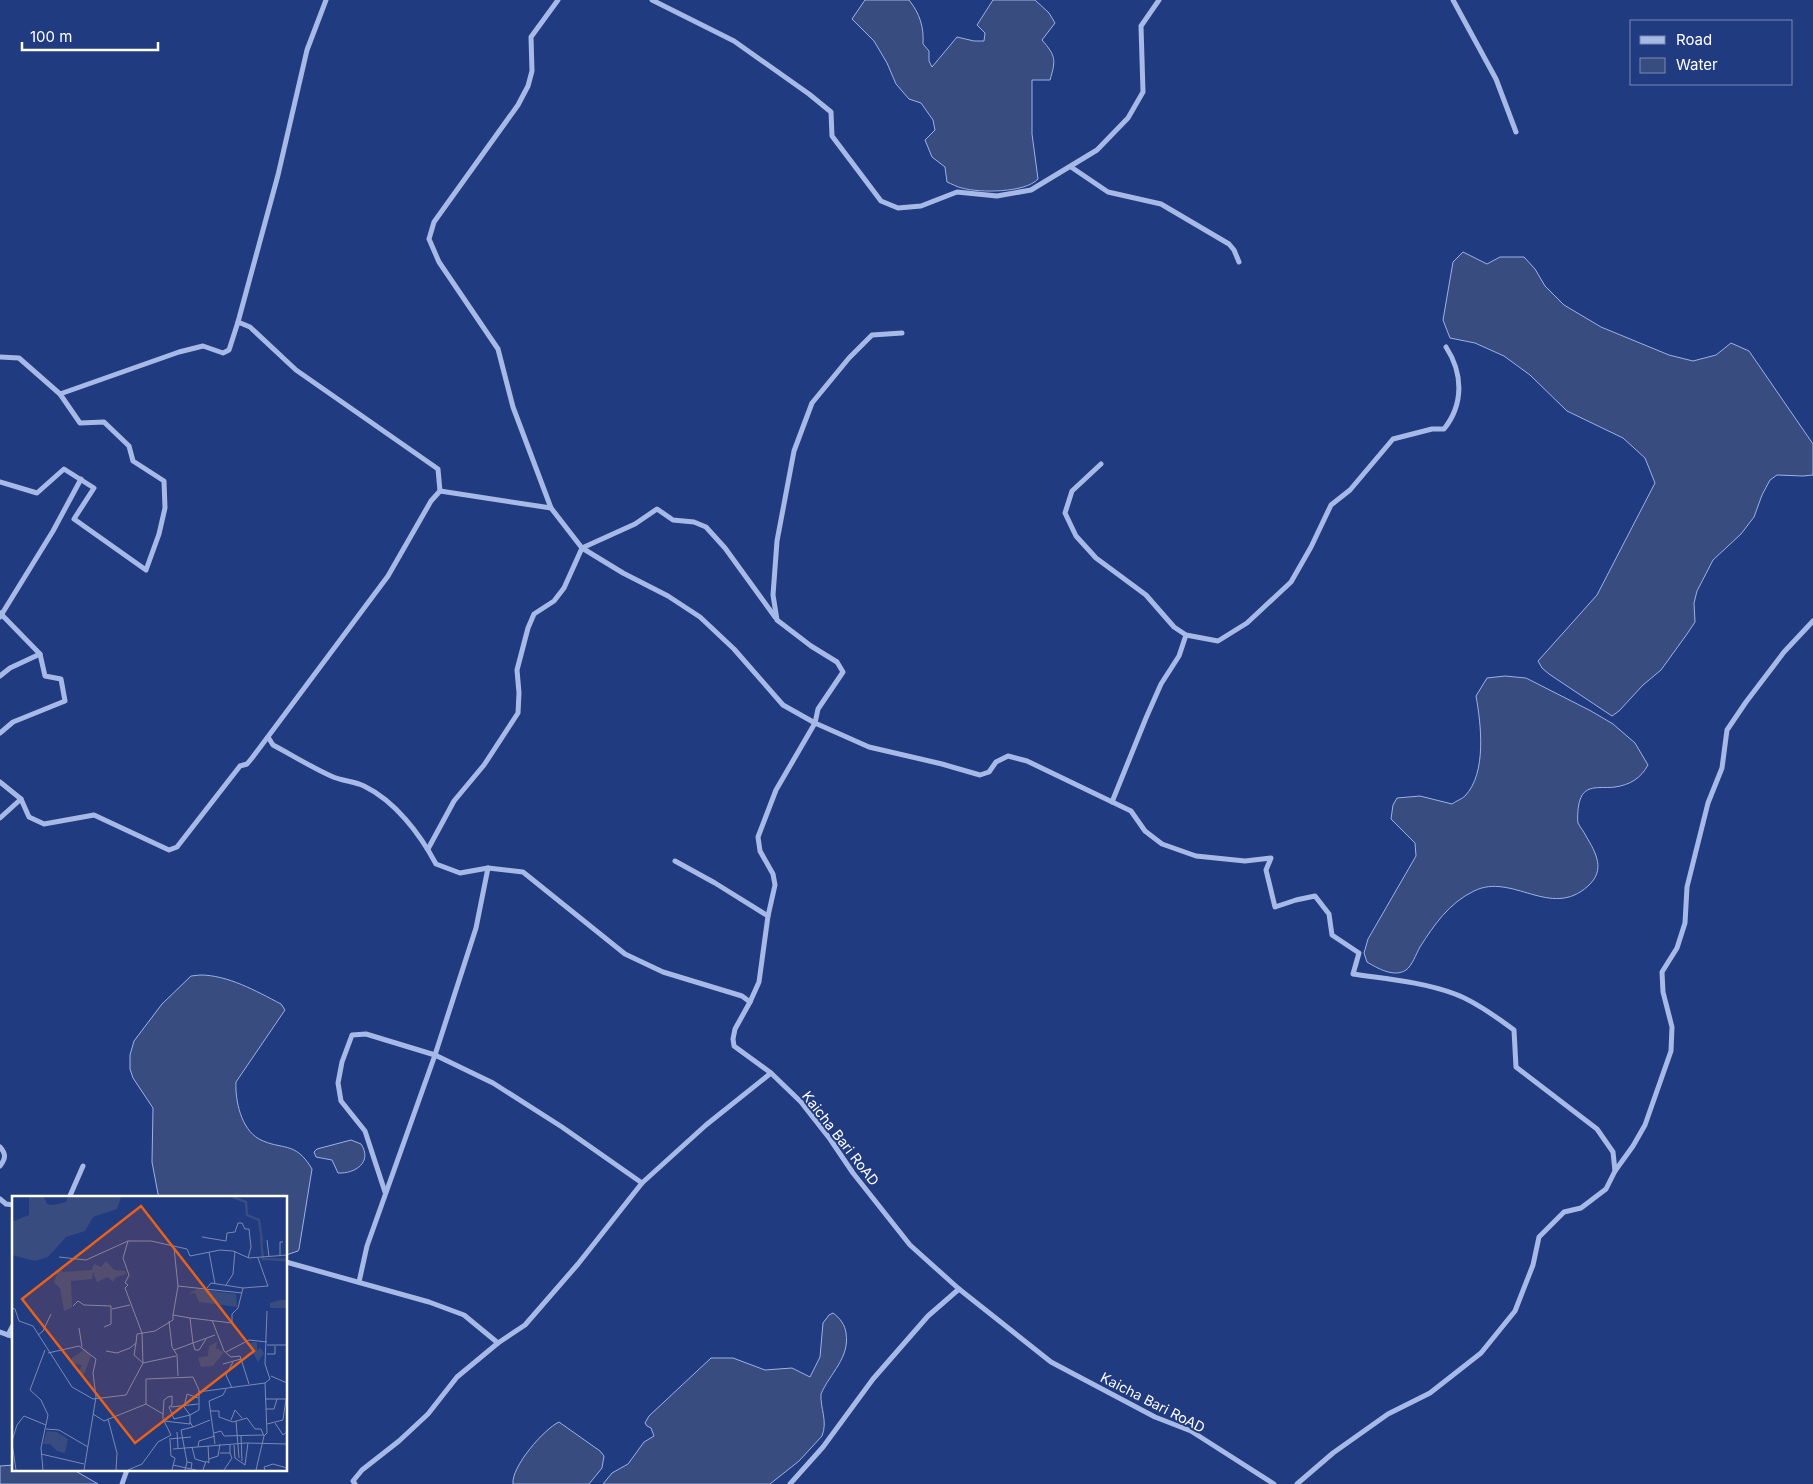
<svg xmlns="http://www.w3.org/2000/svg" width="1813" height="1484" viewBox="0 0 1813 1484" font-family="Inter,sans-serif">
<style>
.water{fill:#394c7f;stroke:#9bb2e9}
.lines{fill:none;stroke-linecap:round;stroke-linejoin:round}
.minor{stroke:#a7b9e7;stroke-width:5}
.labels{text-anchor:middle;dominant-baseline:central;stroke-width:4;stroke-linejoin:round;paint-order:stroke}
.street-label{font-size:14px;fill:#fff;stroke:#213b80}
.inset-river{fill:none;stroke:#394c7f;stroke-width:2.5}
.inset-road{fill:none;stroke:#7a89b3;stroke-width:1}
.view{fill:#e96118;fill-opacity:0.15;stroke:#e96118;stroke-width:2.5}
.inset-edge{fill:none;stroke:#fff;stroke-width:2.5}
</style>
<rect width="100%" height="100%" fill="#213b80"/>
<g class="water">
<path d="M 865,0 L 909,0 C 920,14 924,27 923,44 L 929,51 L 929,61 L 932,67 L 957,37 L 974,41 L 984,41 L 985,33 L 977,25 L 993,0 L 1035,0 L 1049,13 L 1055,23 L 1042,40 C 1056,56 1056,60 1050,80 L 1032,80 L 1032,134 L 1038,179 C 1025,193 979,193 962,188 C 957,187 952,184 947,182 L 945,167 L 932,157 L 925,140 L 935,130 L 933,120 L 921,103 L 909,99 L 896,84 L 887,63 L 874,41 L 852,19 Z"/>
<polygon points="1463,252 1487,264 1500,257 1524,257 1535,269 1545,286 1564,305 1601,327 1669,355 1693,361 1716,355 1731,343 1749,351 1813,444 1813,475 1803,476 1777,475 1770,480 1762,495 1754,517 1741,534 1713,560 1697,591 1694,603 1695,622 1687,634 1661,670 1643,685 1619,711 1612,716 1549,674 1542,668 1538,661 1597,595 1655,483 1645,458 1623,438 1567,411 1530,375 1504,356 1475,343 1450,338 1443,320 1453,262"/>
<path d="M 1505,676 L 1526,678 L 1591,711 L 1613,724 L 1635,743 L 1648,765 C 1641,778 1630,785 1615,787 C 1603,789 1585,783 1580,800 C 1578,805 1577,818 1578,823 C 1580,827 1584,832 1586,836 C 1596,853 1606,870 1588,886 C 1551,920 1512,872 1474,891 C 1449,903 1434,925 1420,947 C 1416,954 1412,966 1406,970 C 1394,978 1377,968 1367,962 L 1364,953 L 1368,939 L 1416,856 L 1415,843 L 1391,819 L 1393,805 L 1397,798 L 1420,796 L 1452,804 C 1456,801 1462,799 1465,796 C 1487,773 1481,724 1476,696 L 1487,678 Z"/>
<path d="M 200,975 C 228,975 256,991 281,1004 L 285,1010 L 236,1082 C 235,1100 241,1129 259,1139 C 282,1151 295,1140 312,1169 L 299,1249 L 298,1251 L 286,1255 L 286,1198 L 161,1198 L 158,1194 L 152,1162 L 153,1108 L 133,1078 L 130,1069 L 130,1055 L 134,1041 L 162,1004 L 191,976 Z"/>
<path d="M 351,1140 L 361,1144 C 373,1162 355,1174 338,1173 L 332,1160 L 316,1157 L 314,1152 L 317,1149 Z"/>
<path d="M 833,1313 C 840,1318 845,1325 846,1333 C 850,1358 830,1373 821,1394 C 820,1408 828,1421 822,1436 L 799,1461 L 770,1484 L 603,1484 L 612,1473 L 628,1464 L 644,1442 L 654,1436 L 651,1428 L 647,1426 L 645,1423 L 649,1416 L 711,1358 L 733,1358 L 765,1370 L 792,1368 L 810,1377 L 820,1357 L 823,1323 L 829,1315 Z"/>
<path d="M 559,1422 L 600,1451 L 604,1456 L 602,1468 L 589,1484 L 513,1484 C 511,1467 544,1429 559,1422 Z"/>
<polygon points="14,1465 14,1470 74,1470 98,1484 0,1484 0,1466"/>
</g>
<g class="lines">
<g class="minor">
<path d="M 558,0 L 531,37 L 532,71 L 528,86 L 518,105 L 434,222 L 429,239 L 439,262 L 498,349 L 513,407 L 551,508 L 582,548 L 623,573 L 668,596 L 700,617 L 734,649 L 783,705 L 815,723 L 869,747 L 942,764 L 980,775 L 989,772 L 996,762 L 1008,756 L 1027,761 L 1131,811 L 1145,831 L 1162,844 L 1196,856 L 1245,861 L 1271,858 L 1266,870 L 1275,907 L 1296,900 L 1315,896 L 1329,914 L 1332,935 L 1359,953 L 1353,974 C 1387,979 1423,982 1455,994 C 1474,1001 1498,1018 1514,1030 L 1516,1067 L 1597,1129 L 1613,1152 L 1615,1171 L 1606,1189 L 1581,1208 L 1564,1212 L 1539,1237 L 1533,1265 L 1515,1311 L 1481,1353 L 1430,1393 L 1388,1414 L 1333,1453 L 1297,1484"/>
<polyline points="652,0 734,41 809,94 831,112 832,136 881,201 898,208 921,206 957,192 997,196 1031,190 1097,150 1128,118 1143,92 1141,26 1159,0"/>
<polyline points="1453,0 1496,79 1516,132"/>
<polyline points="1071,167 1108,192 1161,204 1229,244 1234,250 1239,262"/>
<polyline points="238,322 278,175 307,50 326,0"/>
<polyline points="0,357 19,358 60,394 179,352 203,346 223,353 229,350 238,322 250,327 296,370 438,469 440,491 431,501 388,576 252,758 247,764 240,766 177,847 169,850 94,815 44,824 29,817 21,799 0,782"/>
<path d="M 1101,464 L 1072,491 L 1065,513 L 1076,536 L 1096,558 L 1146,595 L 1174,627 L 1186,635 L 1218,641 L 1247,623 L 1291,582 L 1311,547 L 1331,505 L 1350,490 L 1393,439 L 1432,429 L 1444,429 C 1464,404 1463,373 1446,347"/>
<polyline points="0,482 37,493 64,469 94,488 74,519 146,570 159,534 165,508 164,481 133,461 129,446 104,422 80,423 60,394"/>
<polyline points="440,491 551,508"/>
<polyline points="0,613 40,654 45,676 61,679 65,701 13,722 0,733"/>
<polyline points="0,617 53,531 81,479"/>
<polyline points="0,676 10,668 40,654"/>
<path d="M 268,737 L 273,745 C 292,755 311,767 331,776 C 341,781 354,781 364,786 C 395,801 420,834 436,864 L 460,873 L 488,868 L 523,872 L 625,954 L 663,972 L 742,996 L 750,1002"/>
<polyline points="1112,802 1146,718 1161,684 1179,656 1186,635"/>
<polyline points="0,818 21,799"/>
<polyline points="428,849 454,801 484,765 518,713 519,693 517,670 528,628 534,614 554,601 564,588 582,548 635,524 657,509 673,520 694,522 706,527 725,548 775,617"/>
<polyline points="675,861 715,883 768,916"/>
<polyline points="771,1073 734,1046 733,1039 735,1029 750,1002 759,982 768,916 775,885 773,874 760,851 758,837 776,790 815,723 818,709 843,672 837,662 811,646 777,620 773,595 777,541 794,451 812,403 849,358 872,335 902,333"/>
<path d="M 0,1147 C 6,1154 6,1158 0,1166"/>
<polyline points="1615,1171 1633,1146 1645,1125 1671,1051 1672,1027 1663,992 1662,972 1677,948 1685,923 1687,887 1708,803 1722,768 1727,730 1746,702 1784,652 1813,621"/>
<polyline points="385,1192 365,1131 341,1101 338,1083 342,1062 352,1035 366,1034 435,1055 476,928 488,868"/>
<polyline points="69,1198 83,1166"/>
<polyline points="0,1199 6,1204 14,1205"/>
<polyline points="286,1262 429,1302 464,1315 498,1343"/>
<polyline points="359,1282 367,1246 435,1055 493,1083 562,1127 642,1183"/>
<polyline points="0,1332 14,1337"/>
<polyline points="8,1335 14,1323"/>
<polyline points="122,1484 127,1470"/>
<polyline points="355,1484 353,1481 362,1470 399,1441 428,1414 457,1377 498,1343 525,1325 578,1264 642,1183 706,1125 771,1073 801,1102 830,1139 853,1173 910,1245 959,1289 1051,1362 1155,1417 1191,1431 1274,1484"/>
<polyline points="790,1484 823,1447 873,1379 928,1316 959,1289"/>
</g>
</g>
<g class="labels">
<g class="street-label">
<text transform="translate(841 1138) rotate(52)">Kaicha Bari RoAD</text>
<text transform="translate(1153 1402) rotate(27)">Kaicha Bari RoAD</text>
</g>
</g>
<g transform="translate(12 1196)">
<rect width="275" height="275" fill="#213b80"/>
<path d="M 17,1 L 32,1 L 35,8 L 41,9 L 54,6 L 56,1 L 109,1 L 105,13 L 81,21 L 73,35 L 54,41 L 36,61 L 23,65 L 0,59 L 0,26 L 17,19 ZM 94,65 L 102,74 L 113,75 L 115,78 L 104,81 L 101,86 L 96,81 L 85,86 L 81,76 L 80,83 L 59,85 L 60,111 L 52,115 L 48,92 L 42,86 L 47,72 L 51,76 L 80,74 L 82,68 L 89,71 ZM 185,93 L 224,98 L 225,111 L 187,106 L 183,97 L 176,98 ZM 268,104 L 275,104 L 275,112 L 258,112 L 258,107 ZM 205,146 L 204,152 L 212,156 L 201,170 L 189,171 L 186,162 L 196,160 L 197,150 ZM 245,146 L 245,154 L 248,152 L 252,157 L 246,166 L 236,147 ZM 73,153 L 79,160 L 72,178 L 68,178 L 66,177 L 70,169 L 59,167 L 60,162 ZM 35,235 L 45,236 L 56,243 L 53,257 L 45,255 L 38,248 L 31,248 Z" fill="#394c7f"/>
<path class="inset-river" d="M 221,1 L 234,6 L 235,19 L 247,24 L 250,45M 249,43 L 251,63 L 275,64"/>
<path class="inset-road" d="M 190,41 L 214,45 L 215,37 L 223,36 L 226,27 L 230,27 L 233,33 L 237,33 L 239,51 L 236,62M 255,44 L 257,61M 162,52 L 166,90 L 161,119 L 178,122 L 220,127 L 220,118 L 226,112 L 231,92 L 256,90 L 246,62M 197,56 L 203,88M 268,59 L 268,46 L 271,46M 47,61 L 74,64 L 116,45M 214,89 L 221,78 L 223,55M 166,90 L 230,97M 195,92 L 199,87 L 231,92M 61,110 L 66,105 L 72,109 L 99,110 L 99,128 L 92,131M 0,112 L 3,113 L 7,125 L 21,130 L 60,191 L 81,203 L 114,199 L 131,167 L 130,137 L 113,92 L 116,89 L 113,87 L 117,79 L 111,62 L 116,45 L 139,45 L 175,53 L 178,60 L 208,54 L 221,55 L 237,62 L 275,59M 100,113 L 118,109M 178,122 L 181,147 L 203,139M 200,124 L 212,155 L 219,161 L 228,160 L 237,188M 157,125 L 160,151 L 165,159 L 166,180M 67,132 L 70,151M 26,139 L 31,135 L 39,118M 124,147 L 122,159 L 131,167 L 164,160M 255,149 L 275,149M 162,154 L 181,147 L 183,154 L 187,154 L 194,143M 94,155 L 105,157 L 118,152 L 124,147 L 125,138 L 143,135 L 161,124 L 161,119M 214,156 L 237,144 L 255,146M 36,157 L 67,150 L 84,163 L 81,177 L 84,201 L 72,274M 255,158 L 263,158 L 263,150M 211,168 L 229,163M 259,180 L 275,187M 220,192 L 214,179 L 221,166M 186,196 L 253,187 L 258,183 L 253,168 L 255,115M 253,203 L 275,203M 159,211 L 186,208M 254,213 L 262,213 L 265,203M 198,215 L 207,215 L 207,221 L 221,226 L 235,222 L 243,233 L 249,233 L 252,240M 81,218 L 92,225 L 134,208M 151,218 L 152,204 L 156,201 L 160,200 L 160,209 L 157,211 L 162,223 L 178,219 L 172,211 L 175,198 L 186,202M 96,223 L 105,257 L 104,274M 219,224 L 223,214 L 230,222M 224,225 L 227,262M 263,227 L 271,239 L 275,236M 255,228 L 271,224 L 274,203M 181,231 L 198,224M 34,233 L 47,234 L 76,251M 165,236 L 166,252M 202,237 L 209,235 L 212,240 L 251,239M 229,240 L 230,265M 157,243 L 179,241M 158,244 L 159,260 L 163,262 L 160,274M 0,245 L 5,229 L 12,220 L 34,229M 0,247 L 4,274M 203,248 L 197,205 L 211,199 L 214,193M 222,249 L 223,262 L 233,269 L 236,247M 180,251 L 183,263 L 193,266M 186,251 L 187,245 L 203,240M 161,253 L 234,247 L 275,248M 208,257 L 218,257 L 218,249M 29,258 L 72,268M 197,263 L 206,260 L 208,248M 175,266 L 180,267 L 179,273 L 184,274M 161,269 L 179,273M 31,274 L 29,252 L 36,219 L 29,204 L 18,194 L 33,154M 116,274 L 130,268 L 146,246 L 159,239 L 151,223 L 151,218 L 134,208 L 134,183 L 181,181 L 187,194 L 187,214 L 178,219 L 178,228 L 152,225M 173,274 L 175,266 L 169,234 L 181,231 L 178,226M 191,274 L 194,265 L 197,267 L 196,250M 212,274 L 220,262 L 218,257M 244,274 L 252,240 L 255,237 L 253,187M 253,274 L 252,271 L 261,268 L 275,272"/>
<path class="view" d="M 129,10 L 242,155 L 123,247 L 10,103 Z"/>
<rect width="275" height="275" class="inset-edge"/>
</g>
<rect x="1630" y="20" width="162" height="65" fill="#213b80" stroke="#7a89b3"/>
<rect x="1640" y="36" width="25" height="8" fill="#a7b9e7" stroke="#7a89b3"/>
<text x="1676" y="45" font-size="15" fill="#ffffff">Road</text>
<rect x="1640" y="58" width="25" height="15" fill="#394c7f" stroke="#7a89b3"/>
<text x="1676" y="70" font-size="15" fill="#ffffff">Water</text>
<path d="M22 42v8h136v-8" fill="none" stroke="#ffffff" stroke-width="2.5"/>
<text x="30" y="42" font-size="15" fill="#ffffff" stroke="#213b80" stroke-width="4" paint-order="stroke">100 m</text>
</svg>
